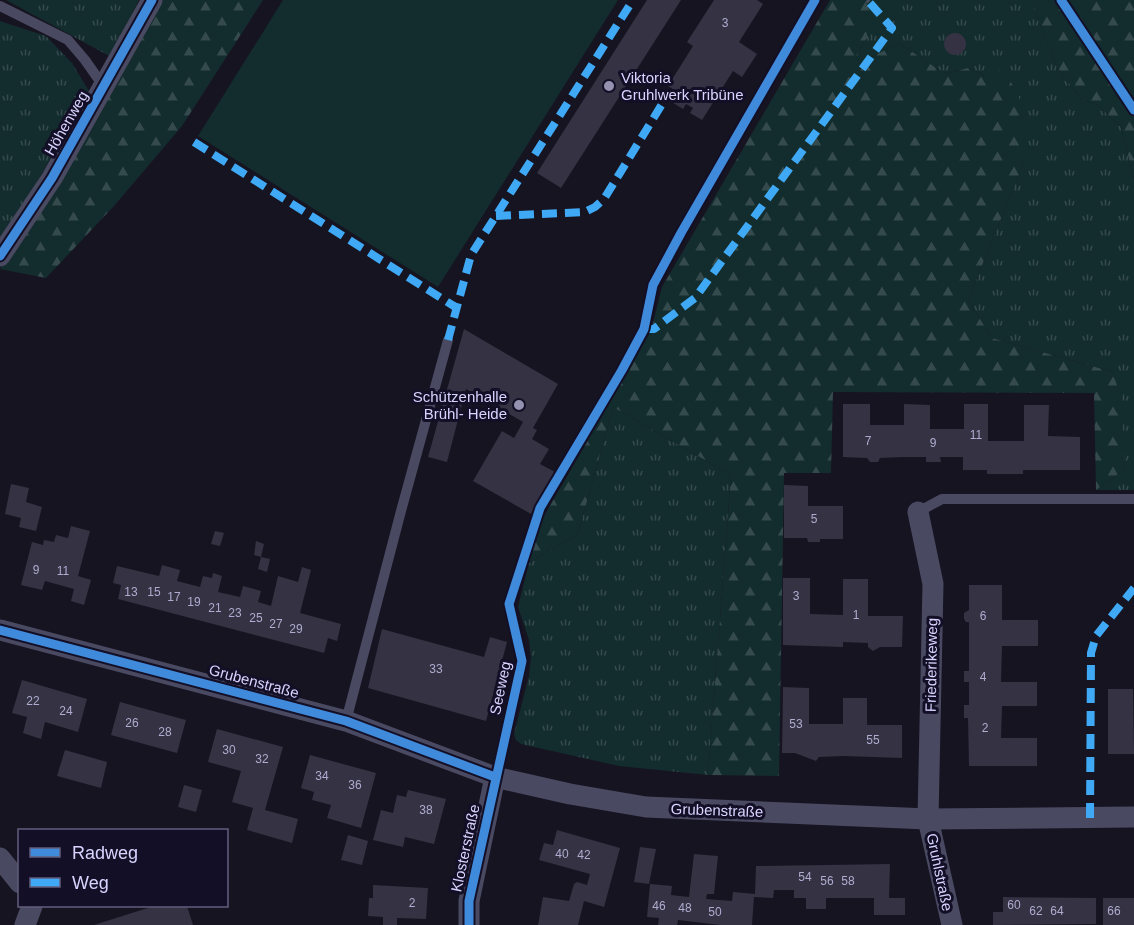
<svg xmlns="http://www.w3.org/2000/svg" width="1134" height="925" viewBox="0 0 1134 925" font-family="Helvetica,sans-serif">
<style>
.grass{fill:url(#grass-tufts)}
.forest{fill:url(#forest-firs)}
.garden{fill:#132c2d}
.building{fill:#343243}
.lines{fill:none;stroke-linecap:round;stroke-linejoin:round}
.path{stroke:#44505f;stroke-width:4;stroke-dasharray:3 4.5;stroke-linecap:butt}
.service{stroke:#4a4962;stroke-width:10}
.minor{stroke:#4a4962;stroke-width:21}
.quiet{stroke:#3fa9f5;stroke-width:8;stroke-dasharray:15 8;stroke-linecap:butt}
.cycleway-casing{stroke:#130f26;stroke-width:13}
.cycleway{stroke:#408adc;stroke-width:9}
.poi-dot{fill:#9591b1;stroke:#130f26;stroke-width:2}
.labels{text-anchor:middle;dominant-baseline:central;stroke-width:6;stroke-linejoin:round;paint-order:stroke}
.number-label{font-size:12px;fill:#b0acd0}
.poi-label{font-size:15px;fill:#d9d4ff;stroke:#130f26;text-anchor:start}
.street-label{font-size:15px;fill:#d9d4ff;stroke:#130f26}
</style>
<defs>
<pattern id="grass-tufts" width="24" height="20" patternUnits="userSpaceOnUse" patternTransform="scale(1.5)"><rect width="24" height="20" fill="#132c2d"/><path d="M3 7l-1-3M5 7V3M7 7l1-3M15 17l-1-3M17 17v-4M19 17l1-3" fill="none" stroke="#354a4c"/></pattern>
<pattern id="forest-firs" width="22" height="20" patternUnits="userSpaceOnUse" patternTransform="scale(1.5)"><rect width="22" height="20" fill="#132c2d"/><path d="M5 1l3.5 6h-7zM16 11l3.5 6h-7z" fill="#354a4c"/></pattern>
</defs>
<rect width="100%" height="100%" fill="#161421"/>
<g class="grass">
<polygon points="6,0 139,0 111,57"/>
<polygon points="867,0 1031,0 1057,67 1081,99 1098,105 1121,127 1134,179 1134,490 1096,490 1125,469 1113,372 992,338 968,300 1024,162 987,76 968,68 945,74 899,43 847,70 867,38"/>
<polygon points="0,21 46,36 72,63 89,91 11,228 0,244"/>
<polygon points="613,407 731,475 708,775 619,766 521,744 516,740 514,734 529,676 531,657 529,640 518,607 529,563 578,534"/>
</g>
<g class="forest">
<polygon points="162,0 263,0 182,126 114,206 46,278 0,269 73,155"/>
<polygon points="830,0 867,0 867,38 848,69 899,43 945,74 968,68 987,76 1000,70 1010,80 1025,110 1024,162 968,300 992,338 1113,372 1121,399 1125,469 1096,490 1094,393 833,392 831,473 784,473 779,776 708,775 731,475 613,407 578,534 529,563 540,523 651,331 662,287"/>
<polygon points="1031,0 1134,0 1134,179 1121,127 1098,105 1081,99 1057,67"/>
</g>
<polygon class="garden" points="283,0 618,0 438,287 198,136"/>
<g class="building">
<polygon points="647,0 681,0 561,188 537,173"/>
<polygon points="714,0 757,0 763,4 739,42 757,54 742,77 733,71 702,120 690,113 693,108 686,104 683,109 670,101 676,91 668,86 693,46 687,42"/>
<circle cx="955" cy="44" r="11"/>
<polygon points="464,329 558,384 533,428 537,430 532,439 549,449 540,464 555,472 531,514 473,481 502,431 514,438 523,422 466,389 447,462 428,457"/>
<polygon points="843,404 870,404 870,425 904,425 904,404 930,405 930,429 964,429 964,404 988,404 988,441 1024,441 1024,405 1049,405 1048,436 1080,437 1080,470 1023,470 1023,474 987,474 987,470 963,470 963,457 940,457 941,462 926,462 926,457 903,457 880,458 878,462 870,462 867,458 843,457"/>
<polygon points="11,484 29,488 26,502 42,507 36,531 19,527 21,518 5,514"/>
<polygon points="784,485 808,486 808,506 843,506 843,539 820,539 820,542 808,542 807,538 784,538"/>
<polygon points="71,526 90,531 78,576 91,580 84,605 71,601 74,589 45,581 42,590 21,585 32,542 43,545 44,540 54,542 56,535 68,538"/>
<polygon points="215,531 224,533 220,546 211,544"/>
<polygon points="256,541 264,544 261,557 254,555"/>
<polygon points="261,557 270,559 267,572 258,569"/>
<polygon points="162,565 180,570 177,581 200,587 203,576 212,578 213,573 222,576 218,592 240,597 243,586 261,591 258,602 271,606 278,576 298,582 302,567 311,570 300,613 341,624 337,641 328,638 324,653 118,599 121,585 113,583 117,566 159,576"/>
<polygon points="783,578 810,578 810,614 843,615 843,579 868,579 868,616 903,616 902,647 880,647 873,651 868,647 868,643 843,642 843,647 783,645"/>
<polygon points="969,585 1002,585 1002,620 1038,620 1038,646 1002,646 1001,682 1037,682 1037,706 1002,706 1001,738 1037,738 1037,766 969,766 968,718 964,718 964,705 969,705 969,682 964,682 964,671 969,671 969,622 966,622 964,619 964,613 969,610"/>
<polygon points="382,629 484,657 490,637 507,642 486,721 368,688"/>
<polygon points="22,680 87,699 78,732 45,722 41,739 23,733 27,717 12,713"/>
<polygon points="783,687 809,688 809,724 843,724 843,698 867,698 867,725 902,725 902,758 843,756 819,757 816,761 795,753 782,753"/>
<polygon points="1108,689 1133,689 1134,754 1108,754"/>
<polygon points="120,702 186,720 177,753 111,735"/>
<polygon points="217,729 283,747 265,810 298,819 292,843 247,830 253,808 232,802 241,771 208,762"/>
<polygon points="65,750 107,762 101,788 57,776"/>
<polygon points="310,755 376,773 361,828 327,818 331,805 312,800 314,792 301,788"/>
<polygon points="184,785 202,790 196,812 178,807"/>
<polygon points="408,790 446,799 434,844 405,837 403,847 373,840 381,810 393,813 397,795 406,797"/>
<polygon points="557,830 620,848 604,907 584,901 578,925 538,925 543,897 569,901 574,884 577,882 587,885 590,874 539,860 544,843 553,845"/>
<polygon points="348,835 368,841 362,865 341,860"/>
<polygon points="640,847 656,849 649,884 634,882"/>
<polygon points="694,854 718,856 714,894 707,894 706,899 732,901 733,892 755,894 756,866 890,864 889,898 905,898 905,915 874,915 874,898 826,898 826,909 806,909 806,898 794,898 794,890 774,890 773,898 754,897 752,925 720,925 678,920 677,925 658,925 659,918 647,917 650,884 672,886 671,895 689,897"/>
<polygon points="373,885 428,888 426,919 397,918 397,925 383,925 383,917 368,916 369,898 373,898"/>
<polygon points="1003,897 1096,898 1096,924 993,925 993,912 1003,912"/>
<rect x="1103" y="898" width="31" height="27"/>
<polygon points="154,906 187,906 193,925 94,925"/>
</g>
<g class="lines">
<polyline class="path" points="867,0 869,2"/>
<g class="service">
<polyline points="0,6 68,40 85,60 104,87"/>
<polyline points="918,512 942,499 1134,499"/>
<polyline points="346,721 401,511 448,340"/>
<polyline points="495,777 522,661 509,604 531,536"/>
</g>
<g class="minor">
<polyline points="0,256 52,178 152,0"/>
<polyline points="918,512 933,584 928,819 952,925"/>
<polyline points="0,630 346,721 495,777 570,794 646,807 928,819 1134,817"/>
<polyline points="0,858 20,883"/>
<polyline points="25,925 32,906"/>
<polyline points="469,925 469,901 495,777"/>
</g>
<g class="quiet">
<polyline points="194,142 457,308"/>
<polyline points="496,216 585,212 595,207 604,199 667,96"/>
<polyline points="644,329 654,329 695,298 892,28 869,2"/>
<polyline points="448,340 471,255 633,0"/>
<polyline points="1090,818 1091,653 1096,636 1134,588"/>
</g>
<g class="cycleway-casing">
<g id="cycleway">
<polyline points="1061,0 1134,110"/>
<polyline points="0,256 52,178 152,0"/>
<polyline points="0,630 346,721 495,777"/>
<polyline points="469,925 469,901 522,661 509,604 540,508 622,370 644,329 653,285 681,233 815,0"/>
</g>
</g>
<use href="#cycleway" class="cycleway"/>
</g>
<g class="poi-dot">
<circle cx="609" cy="86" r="6"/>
<circle cx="519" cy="405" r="6"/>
</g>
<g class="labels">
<g class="number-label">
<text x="725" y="23">3</text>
<text x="976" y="435">11</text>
<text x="868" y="441">7</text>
<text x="933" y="443">9</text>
<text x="814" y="519">5</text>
<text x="36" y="570">9</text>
<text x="63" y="571">11</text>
<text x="131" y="592">13</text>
<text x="154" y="592">15</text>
<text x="796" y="596">3</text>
<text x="174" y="597">17</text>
<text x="194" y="602">19</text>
<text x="215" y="608">21</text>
<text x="235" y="613">23</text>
<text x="856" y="615">1</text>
<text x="983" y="616">6</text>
<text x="256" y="618">25</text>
<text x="276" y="624">27</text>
<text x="296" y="629">29</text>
<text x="436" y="669">33</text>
<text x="983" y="677">4</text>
<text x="33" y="701">22</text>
<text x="66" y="711">24</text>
<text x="132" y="723">26</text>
<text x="796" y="724">53</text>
<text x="985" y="728">2</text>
<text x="165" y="732">28</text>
<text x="873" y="740">55</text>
<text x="229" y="750">30</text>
<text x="262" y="759">32</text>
<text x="322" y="776">34</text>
<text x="355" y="785">36</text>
<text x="426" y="810">38</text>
<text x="562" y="854">40</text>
<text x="584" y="855">42</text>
<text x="805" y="877">54</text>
<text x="827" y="881">56</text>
<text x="848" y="881">58</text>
<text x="412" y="903">2</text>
<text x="1014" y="905">60</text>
<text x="659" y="906">46</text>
<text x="685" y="908">48</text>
<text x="1036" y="911">62</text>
<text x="1057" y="911">64</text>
<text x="1114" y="911">66</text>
<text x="715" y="912">50</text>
</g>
<g class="poi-label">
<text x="621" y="77">Viktoria<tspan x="621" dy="17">Gruhlwerk Tribüne</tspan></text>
<text x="507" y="396" text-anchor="end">Schützenhalle<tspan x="507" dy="17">Brühl- Heide</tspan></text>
</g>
<g class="street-label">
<text transform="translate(66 123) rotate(-60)">Höhenweg</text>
<text transform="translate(931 665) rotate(-89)">Friederikeweg</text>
<text transform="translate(254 681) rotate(15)">Grubenstraße</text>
<text transform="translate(500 688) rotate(-78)">Seeweg</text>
<text transform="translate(717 810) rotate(2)">Grubenstraße</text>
<text transform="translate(465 848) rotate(-78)">Klosterstraße</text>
<text transform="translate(940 872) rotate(78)">Gruhlstraße</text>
</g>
</g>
<rect x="18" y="829" width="210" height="78" fill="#130f26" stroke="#625e7d" stroke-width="1.5"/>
<rect x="30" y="848" width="30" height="9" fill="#408adc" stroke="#625e7d" stroke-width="1.5"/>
<text x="72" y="859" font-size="18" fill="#d9d4ff">Radweg</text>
<rect x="30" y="878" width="30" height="9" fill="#3fa9f5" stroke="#625e7d" stroke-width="1.5"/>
<text x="72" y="889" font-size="18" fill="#d9d4ff">Weg</text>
</svg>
